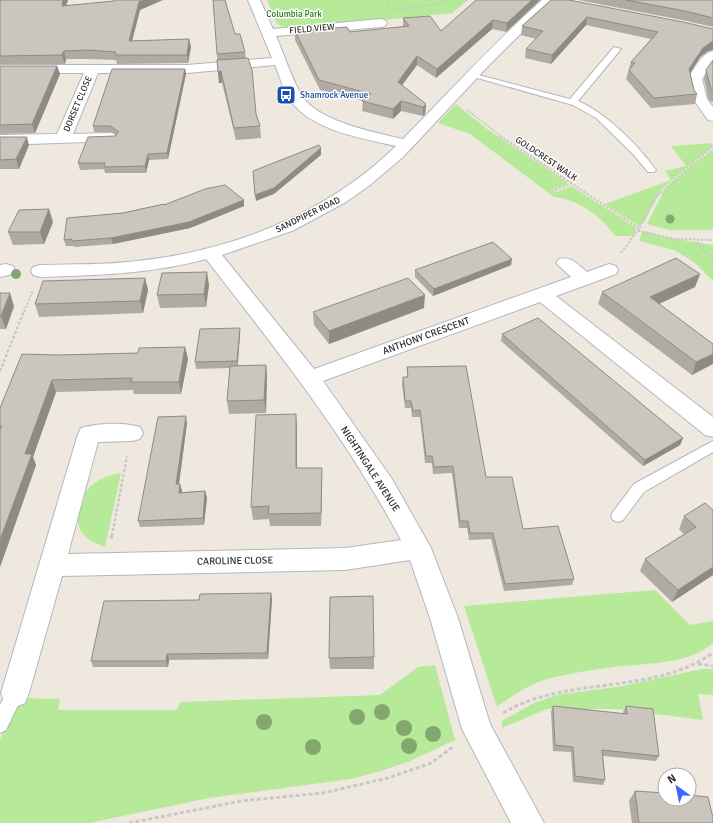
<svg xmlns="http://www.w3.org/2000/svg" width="713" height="823" viewBox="0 0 713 823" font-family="Signika,sans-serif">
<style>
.green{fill:#b7ea98}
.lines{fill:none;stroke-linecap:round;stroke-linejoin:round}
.lane-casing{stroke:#b3b6c1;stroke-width:2}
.street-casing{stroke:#b3b6c1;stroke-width:2}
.path-far3{stroke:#c8c8c8;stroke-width:1.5;stroke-dasharray:2 1;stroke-linecap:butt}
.path-far2{stroke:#c8c8c8;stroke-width:2;stroke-dasharray:2.5 1.5;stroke-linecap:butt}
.path-far1{stroke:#c8c8c8;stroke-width:2.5;stroke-dasharray:3 2;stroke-linecap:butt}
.path{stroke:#c8c8c8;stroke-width:3;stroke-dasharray:4 2.5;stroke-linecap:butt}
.lane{fill:#fff;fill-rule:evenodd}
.street{fill:#fff;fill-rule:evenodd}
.tree{fill:#84a770}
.wall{fill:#afaaa3}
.shaded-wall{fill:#8e8b84}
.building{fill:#cbc6bd;stroke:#8e8b84}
.labels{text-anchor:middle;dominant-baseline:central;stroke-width:3;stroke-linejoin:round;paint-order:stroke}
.far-park-label{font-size:9px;fill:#2c7215;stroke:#fff}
.far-street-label{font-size:9px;fill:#2d2d2d;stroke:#fff}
.far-transit-label{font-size:9px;fill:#164399;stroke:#fff;text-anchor:start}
.street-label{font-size:10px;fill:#2d2d2d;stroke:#fff}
</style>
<rect width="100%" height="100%" fill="#efe8df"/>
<g class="green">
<polygon points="267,0 468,0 452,13 290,29 277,24"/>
<path d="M 456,104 L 487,129 L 567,182 L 567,184 L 553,190 L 556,192 L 572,186 L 636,228 L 634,236 L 615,236 C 602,217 578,199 554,197 L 470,134 L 438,123 Z"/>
<polygon points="713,143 710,148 662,189 643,223 639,226 605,204 671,180 665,171 686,166 671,146"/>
<polygon points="713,149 713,230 669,230 647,224 664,191 671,183"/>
<polygon points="646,231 663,237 713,245 713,281 694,262 674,250 639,241 642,233"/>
<path d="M 121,473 L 105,547 C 92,543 77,535 78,518 C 78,513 81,508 83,503 C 84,499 85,492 88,489 C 97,479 109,475 121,473 Z"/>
<path d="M 655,590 L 690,625 L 713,621 L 713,643 C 689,665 645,663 614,667 C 593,670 571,673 551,678 C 530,683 514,695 497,707 L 464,606 Z"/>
<polygon points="435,665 455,740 410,761 381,771 351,779 209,798 89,823 0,823 0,739 19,698 60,699 58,710 177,710 180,702 380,695 418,667"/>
<polygon points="702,669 713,669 713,695 698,694 703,720 617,709 547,709 502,728 502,721 534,703 557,695 623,686"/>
</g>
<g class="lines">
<g class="lane-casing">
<g id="lane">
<path d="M 614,47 L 621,49 L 578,101 C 606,113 638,145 656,170 L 654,172 L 648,172 L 634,155 L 596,118 L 573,105 L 467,75 L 471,73 L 570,99 Z"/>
<polygon points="713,441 713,452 644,492 623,520 618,522 613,520 611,516 613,512 634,484"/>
<polygon points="15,685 21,687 24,693 6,730 0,733 0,705 9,687"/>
</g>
</g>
<g class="street-casing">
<g id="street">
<path d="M 248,0 L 260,0 L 273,29 L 381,19 L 385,20 L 387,23 L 385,26 L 381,27 L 276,36 C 284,54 292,80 302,96 C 319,122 374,132 403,139 C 449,92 493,44 542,0 L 555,0 L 490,64 L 403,157 L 370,185 L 346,202 L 292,231 L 222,255 L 314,369 L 571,277 L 556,263 L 559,259 C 571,256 577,264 587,272 L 609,264 L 616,266 L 618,270 L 616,274 L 556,296 L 713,417 L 713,437 L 705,435 L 540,302 L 323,381 L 392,479 L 431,548 L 458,618 L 490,724 L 544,823 L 511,823 L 462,729 L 430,618 L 410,560 L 345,570 L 62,576 L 29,693 L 25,703 L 15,707 L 5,703 L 1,693 L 78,434 L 81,428 C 98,423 123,422 140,427 L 143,433 L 140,439 L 132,441 L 98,442 L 68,554 L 345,548 L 401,540 C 347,438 277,350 206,259 C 152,274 96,275 40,277 L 33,275 L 31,271 L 33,267 L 40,265 C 72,264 105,265 137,261 C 231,251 327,214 396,146 C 361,138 312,131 290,100 C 283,90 280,76 275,65 L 187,73 L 98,73 L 73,134 L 111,133 L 116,135 L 119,138 L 116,141 L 0,145 L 0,135 L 57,134 L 84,73 L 0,73 L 0,65 L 187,65 L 272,58 Z"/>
<path d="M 713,51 L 713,63 L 702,79 L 707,99 L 713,107 L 713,121 L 708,120 L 693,99 L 688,79 C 694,69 701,54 713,51 Z"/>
<polygon points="6,264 13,266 15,270 13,274 0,277 0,265"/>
</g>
</g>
<g class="path-far3">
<polyline points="387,5 390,0"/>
<polyline points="280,8 299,11"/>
<polyline points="395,10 436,4 447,0"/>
<polyline points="467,110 502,137"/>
</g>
<g class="path-far2">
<polyline points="500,136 639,228"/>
<polyline points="555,190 571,184"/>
<polyline points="638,231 656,197 713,146"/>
<polyline points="638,231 675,239 713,240"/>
<polyline points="697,242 713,261"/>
<polyline points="621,253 638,230"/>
<polyline points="24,312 33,290"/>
</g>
<g class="path-far1">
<polyline points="0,371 24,311"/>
<polyline points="112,536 127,456"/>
</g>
<g class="path">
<polyline points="111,539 112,535"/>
<polyline points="698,664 713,666"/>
<path d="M 503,713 C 567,675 651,696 713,653"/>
<polyline points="129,823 241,801 323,793 388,778 431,763 454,746"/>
</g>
<use href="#lane" class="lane"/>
<use href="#street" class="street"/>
</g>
<g class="tree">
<circle cx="670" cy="219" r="4.5"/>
<circle cx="16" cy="274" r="5"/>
<circle cx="382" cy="712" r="8"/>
<circle cx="357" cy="717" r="8"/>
<circle cx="264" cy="722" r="8"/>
<circle cx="404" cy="728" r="8"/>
<circle cx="433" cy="734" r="8"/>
<circle cx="409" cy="746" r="8"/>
<circle cx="313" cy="747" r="8"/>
</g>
<g class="wall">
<polygon points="0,0 68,0 66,6 140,10 132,41 189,39 191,47 188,63 117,64 116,60 89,59 66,59 65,64 0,64"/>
<polygon points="483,0 540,0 506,32 492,29 436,78 417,65 402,85 426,104 425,114 423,116 401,111 393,119 362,111 363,101 320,90 295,40 295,31 350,32 403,27 403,18 441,31"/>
<polygon points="551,0 713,29 713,50 708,51 700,57 690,73 694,90 697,94 695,104 651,108 626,79 631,62 651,39 586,25 551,64 525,58 526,49 536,39 521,35 522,26"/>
<polygon points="578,0 713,0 713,27 682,20"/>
<polygon points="235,34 245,52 256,114 260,126 261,138 236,140 222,83 219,83 217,54"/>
<polygon points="713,60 713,102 711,102 708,98 704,79 706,70"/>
<polygon points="0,66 57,66 60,74 35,133 0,134"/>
<polygon points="185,69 186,74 168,159 149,160 146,173 105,173 104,169 80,170 78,163 116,135 112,132 94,132 93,126"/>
<polygon points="0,137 29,145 19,169 0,169"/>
<polygon points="244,200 244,206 190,228 113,244 74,247 74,246 66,246 64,240 123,213 164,204 164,205"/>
<polygon points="53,222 44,244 13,245 8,232"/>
<polygon points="511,265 433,296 415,277 415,270"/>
<polygon points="700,274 695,287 659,304 713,344 692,375 598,304 602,292"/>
<polygon points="145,278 148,290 143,313 39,317 35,304"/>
<polygon points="209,285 206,307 160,308 157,295"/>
<polygon points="0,293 14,306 6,329 0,329"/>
<polygon points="424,308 329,344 314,325 313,312"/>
<polygon points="240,334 238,365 266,365 267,377 266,413 229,414 227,401 230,368 196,369 195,362"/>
<polygon points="502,334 683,438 680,445 643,466 501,341"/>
<polygon points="185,347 188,359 181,394 134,394 133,390 56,392 33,457 36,465 0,567 0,408 58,355 138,353"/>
<polygon points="407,367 523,529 574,579 572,585 504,591 491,539 469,540 467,528 459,528 452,473 433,474 432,463 425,463 420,417 412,417 411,408 405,408 402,384 403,377 407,377"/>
<polygon points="187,423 179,484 182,491 182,492 205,491 207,498 204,525 140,527 138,521"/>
<polygon points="297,427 297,468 322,468 322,481 321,526 270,526 269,519 253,520 251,507"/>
<polygon points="713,510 713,575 672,602 640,571 645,559 684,534 679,529 684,516"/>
<polygon points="271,593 272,599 268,659 169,660 168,667 93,667 91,661 199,600"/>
<polygon points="374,657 374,669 330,669 329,658"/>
<polygon points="553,706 623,714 623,712 626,706 659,756 656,761 603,756 605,780 603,785 573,782 571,752 553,751 551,712"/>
<polygon points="635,791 712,814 713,823 632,823 629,801"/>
</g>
<g class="shaded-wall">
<polygon points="63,0 68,0 63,14 62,6"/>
<polygon points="143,0 163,0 140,10 130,49 129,41 139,2"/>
<polygon points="532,0 540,0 506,32 507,23"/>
<polygon points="587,17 586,25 551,64 552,55"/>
<polygon points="493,20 492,29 436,78 437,69"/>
<polygon points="189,39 191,47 188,63 187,55"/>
<polygon points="711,42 713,42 713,50 708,51 700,57 687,78 689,69 703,48"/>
<polygon points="64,51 66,59 65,64 62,55"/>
<polygon points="417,56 417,65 397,92 398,82"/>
<polygon points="57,66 60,74 35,133 32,124"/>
<polygon points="185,69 186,74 168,159 167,153"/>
<polygon points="221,71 222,83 219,83 218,72"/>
<polygon points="401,101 401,111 393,119 393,109"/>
<polygon points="426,104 425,114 423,116 423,107"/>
<polygon points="27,137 29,145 19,169 16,159"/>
<polygon points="321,148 321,155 274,194 256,201 255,195"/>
<polygon points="148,154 149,160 146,173 145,166"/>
<polygon points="244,200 244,206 190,228 113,244 111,238"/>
<polygon points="49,209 53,222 44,244 40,232"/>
<polygon points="512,259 511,265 433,296 434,289"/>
<polygon points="207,272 209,285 206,307 204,294"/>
<polygon points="700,274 695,287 646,310 650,297"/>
<polygon points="145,278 148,290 143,313 140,301"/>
<polygon points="10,293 14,306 6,329 1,316"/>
<polygon points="425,295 424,308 329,344 329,331"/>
<polygon points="240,328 240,334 237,368 237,361"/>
<polygon points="185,347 188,359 181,394 179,382"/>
<polygon points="713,354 713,364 692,375 696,362"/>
<polygon points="266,365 267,377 266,413 264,400"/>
<polygon points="52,380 56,392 33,457 36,465 0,567 0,540 25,454"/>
<polygon points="296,414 297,427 297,481 296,468"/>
<polygon points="186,416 187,423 178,491 176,484"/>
<polygon points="683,438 680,445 643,466 645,460"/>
<polygon points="322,468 322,481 321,526 321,513"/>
<polygon points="180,484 182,491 181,499 179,493"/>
<polygon points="205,491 207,498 204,525 203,518"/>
<polygon points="713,567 713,575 672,602 678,590"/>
<polygon points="271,593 272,599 268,659 267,653"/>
<polygon points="167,654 169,660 168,667 166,661"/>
</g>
<g class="building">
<polygon points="0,0 63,0 62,6 114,1 114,0 143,0 139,2 129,41 189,39 187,55 115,55 116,52 87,50 64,51 62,55 0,56"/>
<polygon points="213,0 225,0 235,34 240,34 245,52 217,54"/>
<polygon points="476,0 532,0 507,23 493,20 437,69 417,56 398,82 426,104 423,107 401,101 393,109 362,101 371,94 319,80 295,31 347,27 350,32 409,26 403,18 430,16 441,31"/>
<polygon points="551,0 569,0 683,22 713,29 713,42 711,42 703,48 689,69 694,90 697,94 654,98 629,70 635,63 631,62 658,32 587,17 552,55 526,49 543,31 522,26"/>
<polygon points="626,0 713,0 713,18 685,11"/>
<polygon points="248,58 252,70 256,114 260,126 234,128 221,71 218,72 217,60"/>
<polygon points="713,60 713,91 711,89 706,70"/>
<polygon points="0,66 57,66 32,124 0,125"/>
<polygon points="112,69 185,69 167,153 148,154 145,166 104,167 105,163 78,163 88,137 115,136 119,132 110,126 93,126"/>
<polygon points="0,137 27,137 16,159 0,160"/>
<polygon points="319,145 321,148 274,188 255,195 253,171"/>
<polygon points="225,185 244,200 189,222 111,238 72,241 72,239 64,240 67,218 123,213 164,204 164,205 205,189"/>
<polygon points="49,209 40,232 8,232 19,210"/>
<polygon points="493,242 512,259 434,289 415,270"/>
<polygon points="676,258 700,274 650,297 713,344 713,354 696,362 602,292"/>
<polygon points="207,272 204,294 157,295 162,273"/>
<polygon points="145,278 140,301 35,304 43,281"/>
<polygon points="408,278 425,295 329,331 313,312"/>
<polygon points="0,293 10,293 1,316 0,316"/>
<polygon points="538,318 683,438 645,460 502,334"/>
<polygon points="240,328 237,361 195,362 200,329"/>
<polygon points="185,347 179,382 131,382 132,378 52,380 25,454 32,454 0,540 0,430 2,426 0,426 0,408 22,354 58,355 138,353 139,348"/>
<polygon points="266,365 264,400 227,401 230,366"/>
<polygon points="466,366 486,477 512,477 523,529 558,526 574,579 505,584 493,533 470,533 468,521 460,521 453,466 434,467 432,456 426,456 420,410 413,411 411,401 405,401 403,377 408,377 407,367"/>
<polygon points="296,414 296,468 322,468 321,513 268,514 269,506 251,507 256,415"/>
<polygon points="186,416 176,484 180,484 179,493 205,491 203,518 138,521 158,417"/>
<polygon points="705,503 713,510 713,567 678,590 645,559 696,527 684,516"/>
<polygon points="271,593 267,653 167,654 166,661 91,661 104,601 199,600 200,594"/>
<polygon points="373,596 374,657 329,658 330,597"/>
<polygon points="553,706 627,714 626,706 653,709 659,756 602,750 605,780 575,776 573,747 555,745"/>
<polygon points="635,791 665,793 665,799 689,799 689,795 708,797 712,814 713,814 713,823 639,823"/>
</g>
<defs>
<g id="bus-square" transform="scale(1)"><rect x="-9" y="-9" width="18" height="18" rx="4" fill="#1a4fb4" stroke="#fff"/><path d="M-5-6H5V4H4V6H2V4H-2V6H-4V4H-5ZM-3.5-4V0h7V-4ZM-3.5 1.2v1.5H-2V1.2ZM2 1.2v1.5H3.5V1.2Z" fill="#fff"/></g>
</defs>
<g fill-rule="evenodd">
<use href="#bus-square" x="286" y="95"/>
</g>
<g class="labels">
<g class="far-park-label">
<text x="294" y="14">Columbia Park</text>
</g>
<g class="far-street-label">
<text transform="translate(312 29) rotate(-5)">FIELD VIEW</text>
<text transform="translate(78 104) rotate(-67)">DORSET CLOSE</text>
<text transform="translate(546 159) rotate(34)">GOLDCREST WALK</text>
<text transform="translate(308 215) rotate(-26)">SANDPIPER ROAD</text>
</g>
<g class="far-transit-label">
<text x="300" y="95">Shamrock Avenue</text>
</g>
<g class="street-label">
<text transform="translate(426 336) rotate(-20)">ANTHONY CRESCENT</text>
<text transform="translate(370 469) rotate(57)">NIGHTINGALE AVENUE</text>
<text transform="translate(235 561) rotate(-1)">CAROLINE CLOSE</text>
</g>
</g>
<g transform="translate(677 787) rotate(327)"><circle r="19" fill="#ffffff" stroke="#ababab"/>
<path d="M0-3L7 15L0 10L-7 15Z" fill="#3c68ff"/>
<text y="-6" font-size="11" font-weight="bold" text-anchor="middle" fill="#2d2d2d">N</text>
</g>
</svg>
